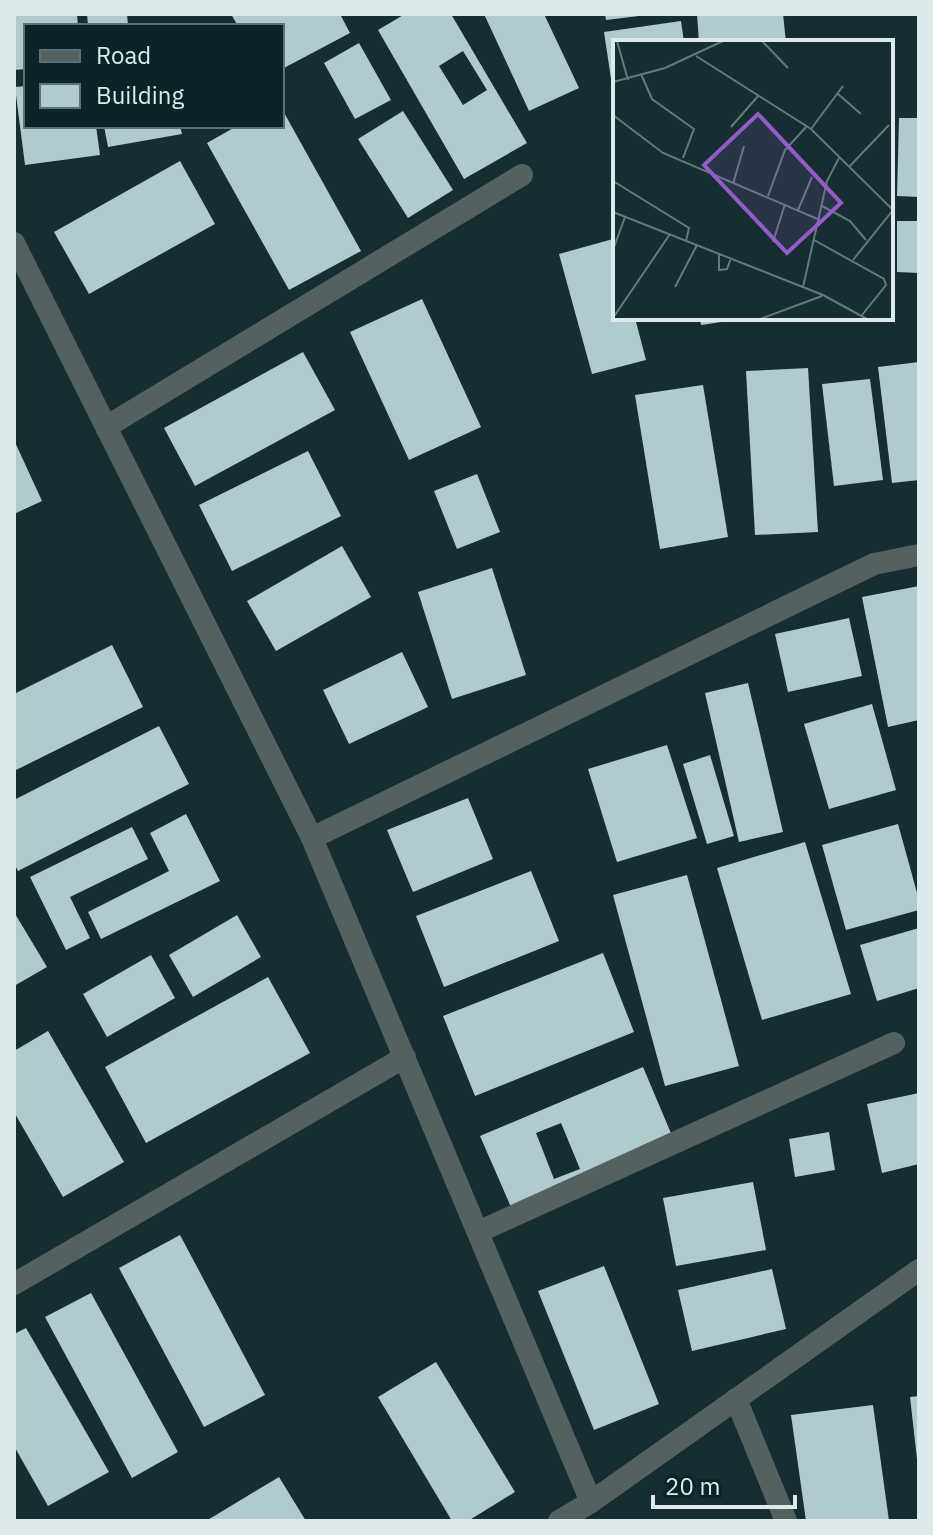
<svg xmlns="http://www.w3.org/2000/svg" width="933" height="1535" viewBox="0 0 933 1535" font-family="'IBM Plex Sans',sans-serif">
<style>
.building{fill:#afcbce;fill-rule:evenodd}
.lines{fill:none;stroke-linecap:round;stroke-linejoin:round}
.minor{stroke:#556061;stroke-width:22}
.inset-road{fill:none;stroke:#65797c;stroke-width:2}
.view{fill:#935cca;fill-opacity:0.15;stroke:#935cca;stroke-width:4}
.inset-edge{fill:none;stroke:#dceaec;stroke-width:4}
</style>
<rect width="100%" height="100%" fill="#162e31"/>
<g class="building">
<polygon points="14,14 77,14 78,26 26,26 26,69 14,70"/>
<polygon points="87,14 127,14 128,26 88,26"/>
<polygon points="231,14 340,14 350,33 282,69 282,26 238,26"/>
<path d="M 405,14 L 451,14 L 527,143 L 464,179 L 378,30 ZM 463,51 L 487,90 L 463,105 L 439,66 Z"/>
<polygon points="484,14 544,14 579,88 529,111"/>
<polygon points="605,14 639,14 639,16 606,20"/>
<polygon points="697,14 783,14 786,42 699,42"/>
<polygon points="681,21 684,42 615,42 613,92 604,32"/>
<polygon points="359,43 391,100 355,119 324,63"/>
<polygon points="26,86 26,126 96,126 100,155 25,165 15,87"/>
<polygon points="282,109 361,251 289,290 207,143 237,126 282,126"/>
<polygon points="403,111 453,190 408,218 358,139"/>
<polygon points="899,118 919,118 919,197 897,196"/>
<polygon points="104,126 180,126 182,134 108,147"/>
<polygon points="180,161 215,224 89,294 54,232"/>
<polygon points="897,221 919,221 919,273 897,272"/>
<polygon points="613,239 615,318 635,318 646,360 592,374 559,254"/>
<polygon points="422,299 481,427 409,460 350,332"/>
<polygon points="700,318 734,318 735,320 701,325"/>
<polygon points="303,352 335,410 195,486 164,428"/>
<polygon points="919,362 919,480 892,483 878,367"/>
<polygon points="808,368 818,532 755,535 746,371"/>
<polygon points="870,379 883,480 834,486 822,384"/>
<polygon points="703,385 728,537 660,549 635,395"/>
<polygon points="14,440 42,501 14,514"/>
<polygon points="308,451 341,516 232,571 199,505"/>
<polygon points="477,474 500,532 457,549 434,491"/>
<polygon points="342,546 371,597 276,651 247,601"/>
<polygon points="492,568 526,675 452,699 418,592"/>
<polygon points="919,586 919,720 888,727 862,597"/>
<polygon points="849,618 862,676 788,692 775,634"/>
<polygon points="112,645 143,707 14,771 14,694"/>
<polygon points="402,652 428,707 349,744 323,690"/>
<polygon points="748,683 783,832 739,842 705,693"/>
<polygon points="872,704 896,790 829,809 804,724"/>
<polygon points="159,726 189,784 18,871 14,863 14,800"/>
<polygon points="667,745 697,838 617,862 588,769"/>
<polygon points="710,755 734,836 707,844 683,764"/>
<polygon points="468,798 493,859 413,892 387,830"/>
<polygon points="186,814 220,881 101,939 88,912 169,871 150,833"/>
<polygon points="898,824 919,900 919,910 846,930 822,845"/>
<polygon points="132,827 148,859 70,897 90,938 66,950 30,877"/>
<polygon points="805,842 851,994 762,1020 717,868"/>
<polygon points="531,871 559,941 444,987 416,916"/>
<polygon points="687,875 739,1066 665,1086 613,895"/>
<polygon points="14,912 47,967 14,986"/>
<polygon points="237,915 261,957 193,997 169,955"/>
<polygon points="919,928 919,988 877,1001 860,945"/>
<polygon points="603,953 634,1032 475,1096 443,1016"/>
<polygon points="151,955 175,998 107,1037 83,994"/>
<polygon points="268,977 310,1053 146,1143 105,1067"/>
<polygon points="48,1031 124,1162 63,1197 14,1112 14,1051"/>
<path d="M 643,1067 L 673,1138 L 511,1207 L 480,1136 ZM 561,1123 L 580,1169 L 554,1179 L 536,1133 Z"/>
<polygon points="919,1093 919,1164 882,1173 867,1104"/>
<polygon points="829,1132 835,1170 795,1177 789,1139"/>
<polygon points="753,1182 766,1250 676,1266 663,1198"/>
<polygon points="180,1235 265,1395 204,1427 119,1268"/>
<polygon points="604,1266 659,1404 594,1430 538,1291"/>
<polygon points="772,1269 786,1329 692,1351 678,1290"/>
<polygon points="91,1293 178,1452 132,1478 45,1317"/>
<polygon points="26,1328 109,1472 48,1506 14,1446 14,1334"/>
<polygon points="436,1362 515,1492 468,1521 452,1521 378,1397"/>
<polygon points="919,1396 919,1459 917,1459 910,1397"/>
<polygon points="873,1405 889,1521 806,1521 791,1415"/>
<polygon points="279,1477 306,1521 206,1521"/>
</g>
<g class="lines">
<g class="minor">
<polyline points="14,243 312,838 591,1502"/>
<polyline points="106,427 522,175"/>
<polyline points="312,838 874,564 919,555"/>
<polyline points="478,1232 894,1043"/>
<polyline points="14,1284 405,1057"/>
<polyline points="736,1399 786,1521"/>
<polyline points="559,1521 591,1502 919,1270"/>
</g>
</g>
<g transform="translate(613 40)">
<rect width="280" height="280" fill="#162e31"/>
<path class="inset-road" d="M 4,1 L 15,40M 149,1 L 175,28M 83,16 L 198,89 L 280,170M 28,34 L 39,59 L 81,89 L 70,118M 0,42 L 52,28 L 110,1M 225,54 L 248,74M 0,75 L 50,113 L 207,180M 118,87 L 146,55M 198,89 L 230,46M 236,127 L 276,85M 0,141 L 76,188 L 73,201M 120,144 L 131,106M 155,156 L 172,110 L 193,87M 209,166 L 237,181 L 253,200M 185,170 L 199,137M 0,172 L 210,255 L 254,279M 201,200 L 271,239 L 273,245 L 249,275M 160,202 L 172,164M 0,210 L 12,177M 106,214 L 106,230 L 114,229 L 118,218M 240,220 L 280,170M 62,247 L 84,205M 190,247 L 214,141 L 226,118M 0,278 L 57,194M 147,279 L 209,256"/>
<path class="view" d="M 145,74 L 228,163 L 174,213 L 91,125 Z"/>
<rect width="280" height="280" class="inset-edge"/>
</g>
<rect width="933" height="1535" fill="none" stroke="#dceaec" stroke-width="32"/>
<rect x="24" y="24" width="260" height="104" fill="#0c2427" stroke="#5f7376" stroke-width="2"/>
<rect x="40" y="50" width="40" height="12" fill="#556061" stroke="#5f7376" stroke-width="2"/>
<text x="96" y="64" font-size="24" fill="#dceaec">Road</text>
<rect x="40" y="84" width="40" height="24" fill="#afcbce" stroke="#5f7376" stroke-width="2"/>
<text x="96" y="104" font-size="24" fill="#dceaec">Building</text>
<path d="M653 1495v12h142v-12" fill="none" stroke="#dceaec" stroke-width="4"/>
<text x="665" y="1495" font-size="24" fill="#dceaec" stroke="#0c2427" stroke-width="6" paint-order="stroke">20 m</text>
</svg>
